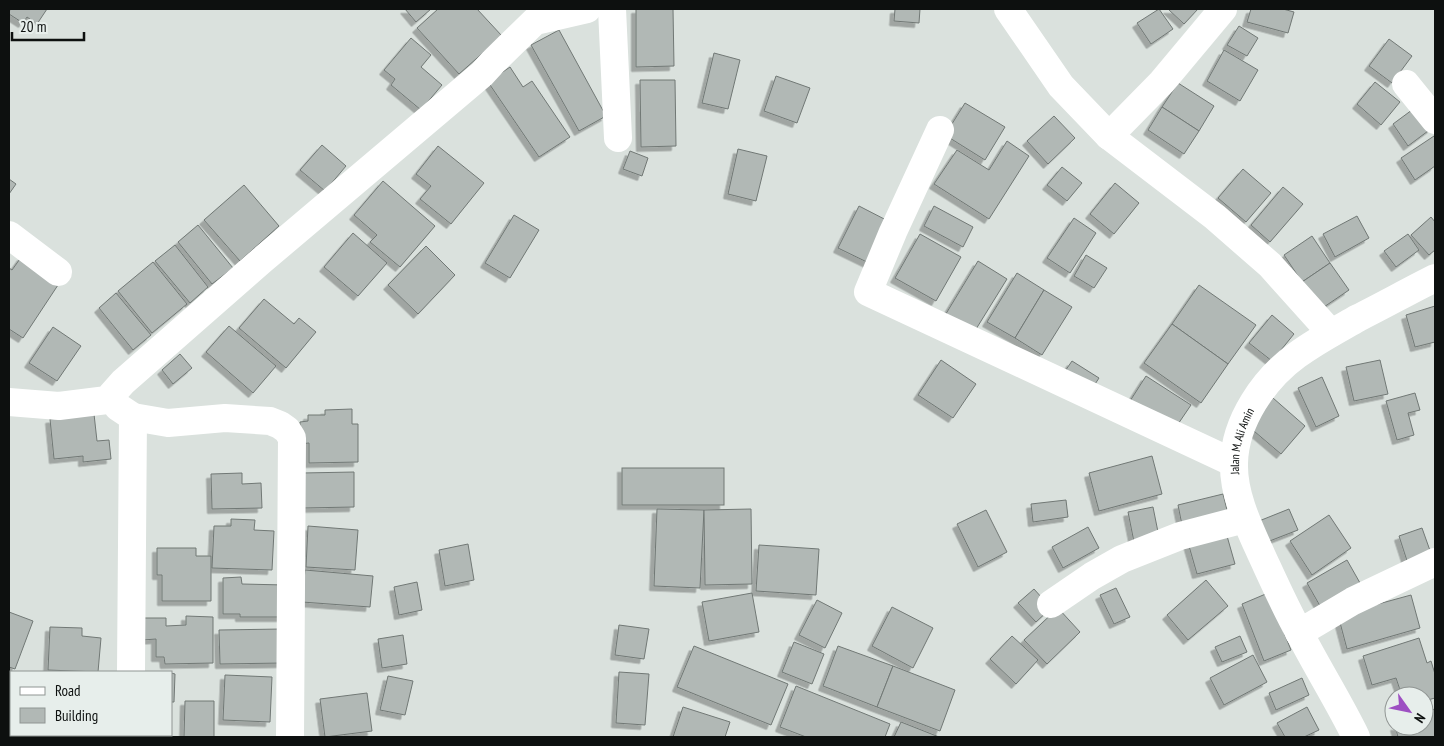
<svg xmlns="http://www.w3.org/2000/svg" width="1444" height="746" viewBox="0 0 1444 746" font-family="'PT Sans Narrow',sans-serif">
<style>
.building{fill:#b1b8b5;stroke:#717875;filter:url(#shadow)}
.lines{fill:none;stroke-linecap:round;stroke-linejoin:round}
.street{stroke:#fff;stroke-width:28}
.labels{text-anchor:middle;dominant-baseline:central;stroke-width:4;stroke-linejoin:round;paint-order:stroke}
.street-label{font-size:12px;fill:#0d100f;stroke:#e7eeeb}
</style>
<defs>
<filter id="shadow"><feDropShadow dx="-4.5" dy="4.5" stdDeviation="0" flood-color="#0004"/></filter>
</defs>
<rect width="100%" height="100%" fill="#dae1dd"/>
<g class="building">
<polygon points="10,9 47,9 37,24 27,17 23,23 9,14"/>
<polygon points="405,9 431,9 416,22"/>
<polygon points="438,9 477,9 502,36 459,74 417,28"/>
<polygon points="636,9 673,9 674,66 636,67"/>
<polygon points="895,9 920,9 919,23 894,21"/>
<polygon points="1159,9 1173,29 1151,44 1137,23"/>
<polygon points="1168,9 1198,9 1184,24"/>
<polygon points="1251,9 1283,9 1294,12 1288,33 1247,22"/>
<polygon points="1239,26 1258,38 1247,56 1227,45"/>
<polygon points="559,30 606,116 579,131 531,45"/>
<polygon points="411,38 431,55 421,67 442,85 421,110 391,85 395,79 384,70"/>
<polygon points="1389,39 1412,56 1392,83 1369,66"/>
<polygon points="1224,50 1258,70 1240,101 1207,81"/>
<polygon points="714,53 740,60 728,109 702,103"/>
<polygon points="510,67 523,87 532,81 570,137 539,157 488,82"/>
<polygon points="776,76 810,88 797,123 764,111"/>
<polygon points="640,80 675,80 676,146 641,147"/>
<polygon points="1375,82 1400,102 1381,125 1357,104"/>
<polygon points="1178,83 1214,106 1199,131 1162,107"/>
<polygon points="965,103 1005,127 985,160 945,135"/>
<polygon points="1162,107 1199,131 1184,154 1148,130"/>
<polygon points="1416,107 1432,128 1408,146 1393,124"/>
<polygon points="1054,116 1075,138 1048,164 1027,141"/>
<polygon points="1434,136 1435,139 1435,166 1415,180 1401,158"/>
<polygon points="1007,141 1029,156 989,219 934,184 957,150 989,170"/>
<polygon points="322,145 346,166 325,191 300,170"/>
<polygon points="438,146 484,183 451,224 420,199 431,186 416,174"/>
<polygon points="738,149 767,156 756,201 728,194"/>
<polygon points="630,151 648,158 642,176 623,169"/>
<polygon points="1062,167 1082,183 1067,201 1047,185"/>
<polygon points="1243,169 1271,193 1246,222 1218,198"/>
<polygon points="9,179 16,184 9,194"/>
<polygon points="383,181 435,226 400,267 370,242 377,235 354,215"/>
<polygon points="1115,183 1139,203 1114,234 1090,214"/>
<polygon points="244,185 279,226 240,261 204,220"/>
<polygon points="1283,187 1303,204 1270,242 1251,225"/>
<polygon points="859,206 892,223 871,264 838,248"/>
<polygon points="934,206 973,227 963,247 924,226"/>
<polygon points="514,215 539,230 510,278 485,263"/>
<polygon points="1357,216 1369,238 1335,257 1323,234"/>
<polygon points="1431,217 1435,222 1435,250 1429,255 1411,235"/>
<polygon points="1074,218 1096,233 1070,273 1047,258"/>
<polygon points="198,225 233,268 212,284 178,242"/>
<polygon points="353,233 387,263 358,296 324,267"/>
<polygon points="920,234 961,257 936,301 895,278"/>
<polygon points="1408,234 1419,250 1396,267 1384,251"/>
<polygon points="1312,236 1330,263 1302,282 1284,255"/>
<polygon points="175,245 208,287 190,303 155,261"/>
<polygon points="426,246 455,275 418,314 388,285"/>
<polygon points="1086,255 1107,268 1094,288 1074,276"/>
<polygon points="22,256 60,282 23,338 9,329 9,268 12,270"/>
<polygon points="978,261 1007,279 973,334 944,317"/>
<polygon points="153,262 187,304 152,333 118,291"/>
<polygon points="1330,263 1349,290 1321,309 1302,282"/>
<polygon points="1017,273 1044,290 1015,338 987,322"/>
<polygon points="1199,285 1256,325 1228,364 1172,324"/>
<polygon points="1044,290 1072,307 1042,355 1015,338"/>
<polygon points="116,293 151,335 133,350 99,308"/>
<polygon points="264,299 294,324 299,318 316,332 286,368 239,328"/>
<polygon points="1435,306 1435,342 1415,347 1406,315"/>
<polygon points="1272,315 1294,334 1272,361 1249,343"/>
<polygon points="1172,324 1228,364 1201,403 1144,363"/>
<polygon points="229,326 276,366 253,393 206,352"/>
<polygon points="53,327 81,346 57,381 29,363"/>
<polygon points="180,354 192,368 173,384 162,370"/>
<polygon points="941,360 976,384 953,418 918,395"/>
<polygon points="1380,360 1388,394 1354,401 1346,367"/>
<polygon points="1072,361 1099,378 1088,395 1061,377"/>
<polygon points="1146,376 1191,405 1174,430 1130,401"/>
<polygon points="1322,377 1339,416 1316,427 1298,388"/>
<polygon points="1415,393 1420,410 1408,413 1414,435 1397,440 1386,401"/>
<polygon points="1273,398 1305,426 1281,454 1248,426"/>
<polygon points="352,409 352,424 358,424 358,462 309,463 309,443 300,444 300,422 308,421 308,415 325,415 325,410"/>
<polygon points="94,414 97,441 109,440 111,459 83,462 83,456 54,459 50,419"/>
<polygon points="1152,456 1162,494 1099,511 1089,473"/>
<rect x="622" y="468" width="102" height="37"/>
<polygon points="354,472 354,507 303,508 302,473"/>
<polygon points="242,473 242,484 261,483 262,508 212,509 211,474"/>
<polygon points="1223,494 1229,518 1183,530 1178,505"/>
<polygon points="1066,500 1068,517 1033,522 1031,504"/>
<polygon points="1153,507 1159,537 1134,542 1128,512"/>
<polygon points="657,509 704,510 700,588 654,586"/>
<polygon points="751,509 752,584 705,585 704,510"/>
<polygon points="1289,509 1298,530 1267,542 1259,521"/>
<polygon points="986,510 1007,552 978,567 957,524"/>
<polygon points="1329,515 1351,548 1312,575 1290,541"/>
<polygon points="231,519 255,520 254,530 274,531 272,570 212,568 214,526 231,526"/>
<polygon points="308,526 358,530 355,570 306,567"/>
<polygon points="1088,527 1099,548 1063,568 1052,547"/>
<polygon points="1422,528 1433,559 1409,567 1399,536"/>
<polygon points="1225,529 1235,564 1197,574 1187,539"/>
<polygon points="468,544 474,580 445,586 439,550"/>
<polygon points="759,545 819,549 816,595 756,591"/>
<polygon points="157,548 196,548 196,556 211,556 211,601 162,601 162,575 157,575"/>
<polygon points="1347,560 1364,590 1324,613 1307,583"/>
<polygon points="305,570 373,576 370,607 302,602"/>
<polygon points="241,577 242,584 285,585 285,617 240,617 240,614 223,614 223,578"/>
<polygon points="1206,580 1228,606 1188,640 1167,615"/>
<polygon points="417,582 422,610 399,615 394,587"/>
<polygon points="1116,588 1130,617 1114,624 1100,595"/>
<polygon points="1034,589 1051,608 1036,622 1018,603"/>
<polygon points="752,593 759,632 709,641 702,602"/>
<polygon points="1268,593 1291,650 1264,661 1242,604"/>
<polygon points="1411,595 1420,628 1347,649 1338,615"/>
<polygon points="817,600 842,613 825,648 799,635"/>
<polygon points="892,607 933,628 913,668 872,646"/>
<polygon points="1058,608 1080,632 1047,664 1024,640"/>
<polygon points="9,612 33,621 15,669 9,667"/>
<polygon points="186,616 213,617 213,663 165,664 164,657 156,657 156,639 143,640 143,618 166,618 166,626 186,625"/>
<polygon points="619,625 649,629 644,659 615,655"/>
<polygon points="50,627 82,628 82,636 101,638 98,672 48,670"/>
<polygon points="282,629 283,663 220,664 219,630"/>
<polygon points="403,635 407,664 382,668 378,639"/>
<polygon points="1012,636 1038,660 1016,684 990,659"/>
<polygon points="1240,636 1247,652 1222,662 1215,647"/>
<polygon points="1419,638 1427,663 1431,661 1435,674 1435,698 1424,701 1424,696 1402,696 1396,678 1372,685 1363,656"/>
<polygon points="794,642 824,654 812,684 782,672"/>
<polygon points="694,646 788,684 771,725 677,687"/>
<polygon points="838,646 893,666 877,707 823,686"/>
<polygon points="1253,655 1267,682 1224,705 1210,678"/>
<polygon points="893,666 955,690 940,731 877,707"/>
<polygon points="619,672 649,674 645,725 616,723"/>
<polygon points="171,673 175,674 174,702 171,702"/>
<polygon points="225,675 272,677 270,722 223,720"/>
<polygon points="388,676 413,681 405,715 380,710"/>
<polygon points="1302,678 1309,695 1276,710 1269,693"/>
<polygon points="796,686 890,724 885,737 806,737 780,727"/>
<polygon points="367,693 372,731 325,737 320,699"/>
<polygon points="185,701 214,701 214,737 184,737"/>
<polygon points="683,707 730,722 725,737 673,737"/>
<polygon points="1307,707 1319,730 1304,737 1285,737 1277,723"/>
<polygon points="1435,709 1435,737 1398,737 1395,726 1424,726 1424,712"/>
<polygon points="901,722 939,737 894,737"/>
<rect x="68" y="735" width="32" height="2"/>
</g>
<g class="lines">
<g class="street">
<polyline points="612,9 618,138"/>
<polyline points="1008,9 1061,86 1109,136 1215,217 1270,265 1331,333"/>
<polyline points="1406,84 1435,120"/>
<polyline points="940,130 893,232 868,292 1234,463"/>
<polyline points="1109,136 1162,82 1223,9"/>
<polyline points="9,235 58,272"/>
<polyline points="9,402 59,406 107,400 123,382 261,261 482,74 493,62 535,21 587,9"/>
<polyline points="118,407 133,417 131,672"/>
<polyline points="133,417 168,423 225,418 270,421 280,425 287,430 292,438 290,737"/>
<polyline points="1051,604 1092,576 1122,559 1180,536 1245,519"/>
<polyline points="1299,633 1353,601 1435,562"/>
<polyline points="130,737 130,735"/>
<path id="s1" d="M 1356,737 C 1339,702 1318,669 1300,634 C 1286,609 1274,582 1262,556 C 1249,527 1233,495 1234,463 C 1235,421 1264,379 1297,355 C 1316,341 1337,330 1358,318 C 1384,305 1409,291 1435,278"/>
</g>
</g>
<g class="labels">
<g class="street-label">
<text stroke="none"><textPath href="#s1" startOffset="325">Jalan M. Ali Amin</textPath></text>
</g>
</g>
<rect width="1444" height="746" fill="none" stroke="#0d100f" stroke-width="20"/>
<rect x="10" y="671" width="162" height="65" fill="#e7eeeb" stroke="#909593"/>
<rect x="20" y="687" width="25" height="8" fill="#ffffff" stroke="#909593"/>
<text x="55" y="696" font-size="15" fill="#0d100f">Road</text>
<rect x="20" y="708" width="25" height="15" fill="#b1b8b5" stroke="#909593"/>
<text x="55" y="721" font-size="15" fill="#0d100f">Building</text>
<g transform="translate(1409 711) rotate(123)"><circle r="24" fill="#e7eeeb" stroke="#909593"/>
<path d="M0-4L9 19L0 12L-9 19Z" fill="#9d50c2"/>
<text y="-8" font-size="14" font-weight="bold" text-anchor="middle" fill="#0d100f">N</text>
</g>
<path d="M12 32v8h72v-8" fill="none" stroke="#0d100f" stroke-width="2.5"/>
<text x="20" y="32" font-size="15" fill="#0d100f" stroke="#e7eeeb" stroke-width="4" paint-order="stroke">20 m</text>
</svg>
